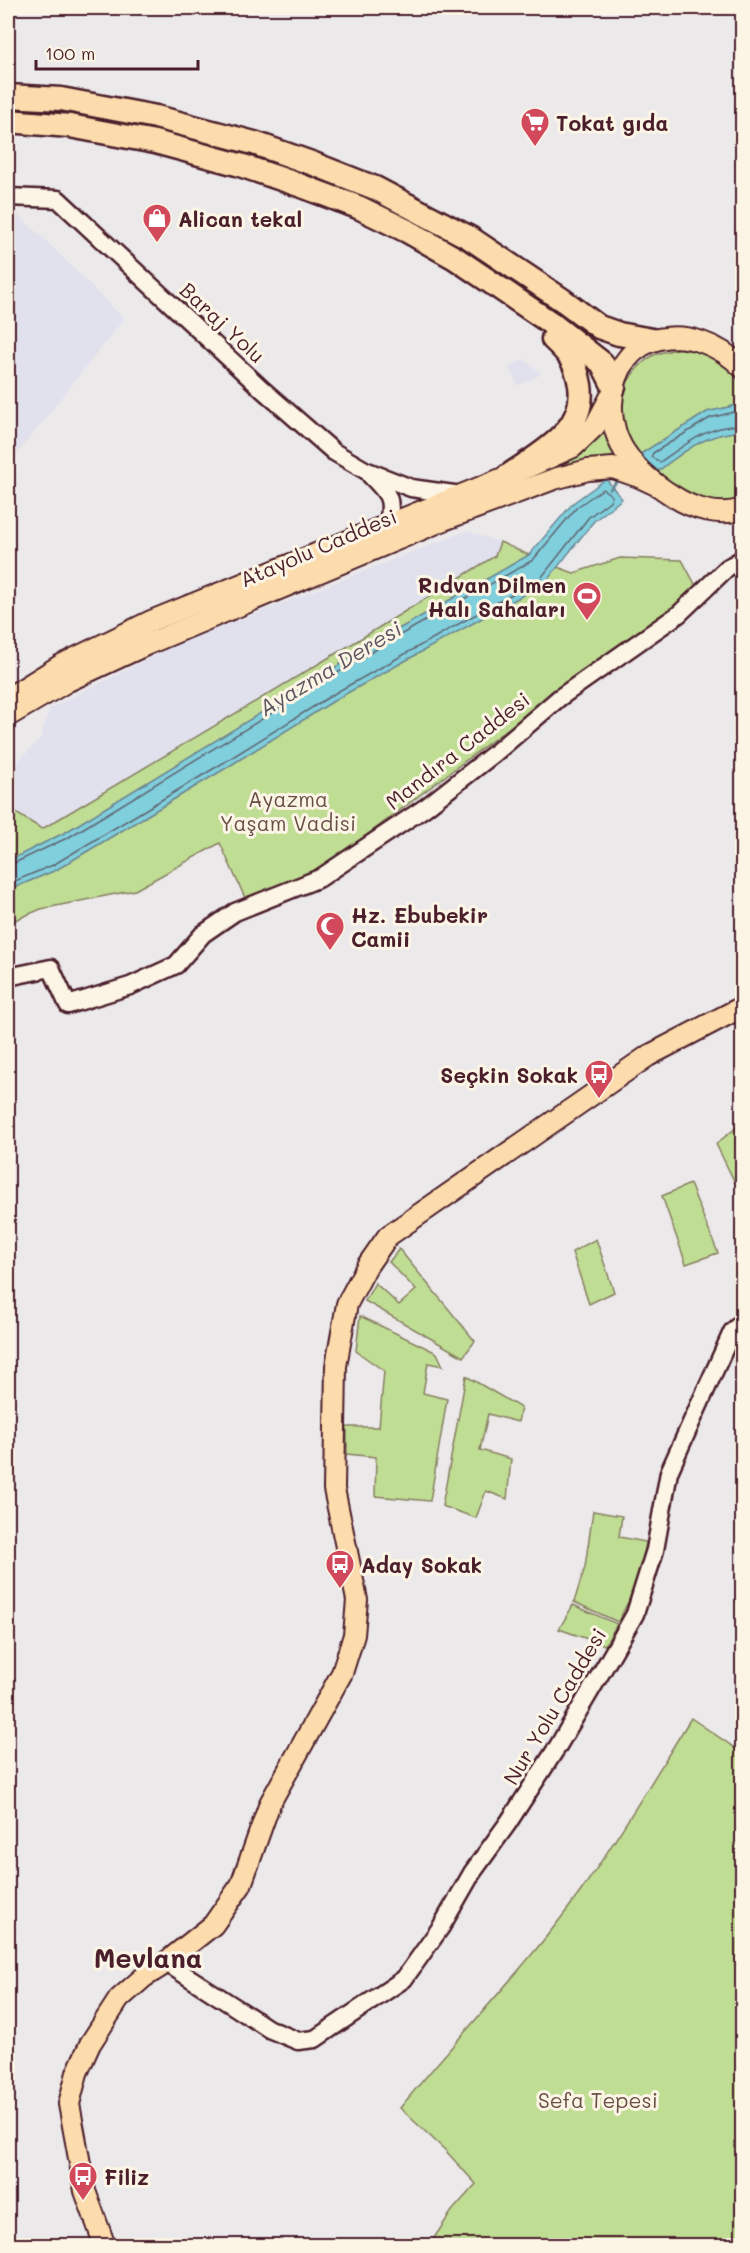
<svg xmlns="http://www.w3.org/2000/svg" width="750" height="2253" viewBox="0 0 750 2253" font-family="Mali,sans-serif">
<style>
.built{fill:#e1e1ee}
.green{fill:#c0dd94;stroke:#857e60;stroke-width:1.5}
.water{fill:#80cfdd;stroke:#6a8996;stroke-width:1.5}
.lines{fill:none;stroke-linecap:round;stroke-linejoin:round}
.shore{stroke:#606572;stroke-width:1.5}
.stream{stroke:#6a8996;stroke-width:3}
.minor-casing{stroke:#4a1f2b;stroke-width:21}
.major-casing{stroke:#4a1f2b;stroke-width:24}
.highway-casing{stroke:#4a1f2b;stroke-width:27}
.minor{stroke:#fcf5e5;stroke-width:16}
.major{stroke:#fcdcac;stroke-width:20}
.highway{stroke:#fcdcac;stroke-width:22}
.labels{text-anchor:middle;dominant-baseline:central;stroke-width:6;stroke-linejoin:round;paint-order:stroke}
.poi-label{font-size:21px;font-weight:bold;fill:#4a1f2b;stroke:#fcf5e5;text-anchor:start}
.street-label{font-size:21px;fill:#4a1f2b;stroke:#fcf5e5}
.park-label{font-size:21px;fill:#684e45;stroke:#fcf5e5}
.water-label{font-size:22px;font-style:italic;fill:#5a5460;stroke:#fcf5e5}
.district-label{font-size:27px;font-weight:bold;fill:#4a1f2b;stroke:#fcf5e5}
</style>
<rect width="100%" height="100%" fill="#ece9ea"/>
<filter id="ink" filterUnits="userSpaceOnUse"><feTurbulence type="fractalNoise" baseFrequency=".0167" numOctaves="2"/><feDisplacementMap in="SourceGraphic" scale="12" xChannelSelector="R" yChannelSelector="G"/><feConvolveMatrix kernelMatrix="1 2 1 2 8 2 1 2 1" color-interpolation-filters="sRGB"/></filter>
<g filter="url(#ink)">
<g class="built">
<polygon points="8,210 12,210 43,238 124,319 8,465"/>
<polygon points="524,359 541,374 518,386 509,367"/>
<polygon points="466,531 500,542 495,556 360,639 42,829 8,808 8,785 18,761 41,738 49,709 173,646"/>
</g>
<g class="green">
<path d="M 679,348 L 705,353 L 727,366 L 742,385 L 742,404 L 707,412 L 639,455 C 632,443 622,430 621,416 C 618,393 632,368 652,356 C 659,352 671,351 679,348 Z"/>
<path d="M 606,427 L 623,460 C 597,458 576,464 552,472 Z"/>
<path d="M 742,431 L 742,501 C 711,510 680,494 658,471 C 687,449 705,434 742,431 Z"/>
<polygon points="500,542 529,555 390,634 66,832 8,861 8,808 42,829 360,639 495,556"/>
<polygon points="620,558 682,560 696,586 667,617 530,712 318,872 246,900 220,843 135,890 41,909 8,923 8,890 56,870 226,768 340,697 545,583 557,567 574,573"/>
<polygon points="742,1123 742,1197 716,1144"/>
<polygon points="690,1184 718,1253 686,1264 662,1196"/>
<polygon points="596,1239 614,1292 589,1304 572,1252"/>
<polygon points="399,1249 475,1341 463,1357 365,1301 375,1283 399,1305 416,1290 389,1262"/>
<polygon points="360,1316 437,1353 443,1366 428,1363 423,1393 447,1399 430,1501 375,1496 376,1457 347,1454 347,1427 379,1427 384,1371 356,1351"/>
<polygon points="466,1376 521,1408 518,1422 488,1414 480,1450 511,1459 507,1499 486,1491 476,1518 442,1506"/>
<polygon points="593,1511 622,1516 619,1537 646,1542 640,1578 618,1622 574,1602 585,1567"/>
<polygon points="573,1605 617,1624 605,1645 559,1629"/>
<path d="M 691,1718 L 742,1753 L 742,2245 L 417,2245 L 430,2244 L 452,2211 L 476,2184 L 445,2150 L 400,2108 C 459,2035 526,1968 581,1891 C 620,1836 655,1776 691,1718 Z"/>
</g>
<g class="water">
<path d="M 742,404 L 742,431 C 705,434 687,449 658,471 L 639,455 L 707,412 Z"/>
<polygon points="606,479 622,499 594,521 545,583 340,697 226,768 56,870 8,890 8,861 66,832 390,634 529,555 573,503"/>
</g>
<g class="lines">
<g class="shore">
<path d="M 742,410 L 710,418 L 653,453 L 651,457 L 660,462 C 688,443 706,426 742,425"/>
<polyline points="8,866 69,837 393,639 533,560 577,507 603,489 612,496 611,500 589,517 541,578 337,692 223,763 53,865 8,884"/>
</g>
<polyline class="stream" points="610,489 620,478"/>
<g class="minor-casing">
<g id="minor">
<polyline points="8,197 58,199 263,390 334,452 365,470 411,488 461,495"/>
<path d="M 370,475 C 389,494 394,499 387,526"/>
<polyline points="8,977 51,968 68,1005 130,986 176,965 203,934 235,912 320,878 426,807 495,753 559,698 679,614 727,568 742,559"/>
<polyline points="165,1962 269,2029 298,2041 315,2039 404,1979 441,1927 472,1873 508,1823 558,1746 611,1656 635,1614 655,1550 669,1472 732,1332 742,1322"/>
</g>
</g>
<g class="major-casing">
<g id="major">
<path d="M 742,367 C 694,320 616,326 612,404 C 611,422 617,442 628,456 C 639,472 657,486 673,496 C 693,509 720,517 742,509"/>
<polyline points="8,698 61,665 151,621 508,476 573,447 595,426 612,394"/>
<polyline points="8,716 68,681 148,644 444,520 554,479 588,470 613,468 639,477 658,486"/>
<polyline points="105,2246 85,2191 69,2104 77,2073 90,2044 119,1999 144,1977 160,1967 213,1925 241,1885 270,1803 342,1673 354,1635 357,1600 334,1489 336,1366 347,1304 367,1266 388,1236 648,1056 742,1007"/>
</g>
</g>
<g class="highway-casing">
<g id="highway">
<polyline points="8,96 61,99 156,117 254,143 314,164 375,188 470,238 564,301 599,327 619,334 652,340"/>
<polyline points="8,121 70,126 155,142 240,165 299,185 358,207 407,231 455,258 548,321 602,363 614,387"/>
<path d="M 508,476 C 541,453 587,431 580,385 C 576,362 569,354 553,339"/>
</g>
</g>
<use href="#minor" class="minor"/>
<use href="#major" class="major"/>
<use href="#highway" class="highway"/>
</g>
</g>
<defs>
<g id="supermarket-pin" transform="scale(1.5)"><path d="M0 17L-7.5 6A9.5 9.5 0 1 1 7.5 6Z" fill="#d1495b" stroke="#fcf5e5"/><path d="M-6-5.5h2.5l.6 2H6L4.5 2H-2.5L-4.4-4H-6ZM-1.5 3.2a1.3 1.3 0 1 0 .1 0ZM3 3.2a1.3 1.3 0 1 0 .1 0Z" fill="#fff"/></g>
<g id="shop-pin" transform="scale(1.5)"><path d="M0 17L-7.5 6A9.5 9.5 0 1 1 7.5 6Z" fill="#d1495b" stroke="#fcf5e5"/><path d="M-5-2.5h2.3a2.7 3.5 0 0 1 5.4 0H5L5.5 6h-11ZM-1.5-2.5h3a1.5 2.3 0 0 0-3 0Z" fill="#fff"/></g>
<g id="stadium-pin" transform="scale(1.5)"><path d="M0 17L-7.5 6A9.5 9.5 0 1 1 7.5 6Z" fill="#d1495b" stroke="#fcf5e5"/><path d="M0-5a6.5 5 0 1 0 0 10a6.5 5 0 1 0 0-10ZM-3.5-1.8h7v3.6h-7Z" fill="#fff"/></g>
<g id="mosque-pin" transform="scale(1.5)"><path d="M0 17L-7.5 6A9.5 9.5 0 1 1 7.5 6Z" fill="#d1495b" stroke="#fcf5e5"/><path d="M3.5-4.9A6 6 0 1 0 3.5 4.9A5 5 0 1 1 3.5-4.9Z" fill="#fff"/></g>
<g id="bus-pin" transform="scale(1.5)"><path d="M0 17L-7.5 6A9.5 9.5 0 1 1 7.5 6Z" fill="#d1495b" stroke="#fcf5e5"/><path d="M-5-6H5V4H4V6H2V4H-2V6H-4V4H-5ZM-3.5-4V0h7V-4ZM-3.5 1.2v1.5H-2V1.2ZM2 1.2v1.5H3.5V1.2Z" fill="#fff"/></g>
</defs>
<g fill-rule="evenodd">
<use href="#supermarket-pin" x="535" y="122"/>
<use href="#shop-pin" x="157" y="218"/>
<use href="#stadium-pin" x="587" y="596"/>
<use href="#mosque-pin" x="330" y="926"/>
<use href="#bus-pin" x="599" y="1074"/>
<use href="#bus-pin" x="340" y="1564"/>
<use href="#bus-pin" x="83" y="2176"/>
</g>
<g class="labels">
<g class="poi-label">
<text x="556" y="122">Tokat gıda</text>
<text x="178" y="218">Alican tekal</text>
<text x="566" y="584" text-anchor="end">Rıdvan Dilmen<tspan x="566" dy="24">Halı Sahaları</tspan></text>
<text x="351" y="914">Hz. Ebubekir<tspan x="351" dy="24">Camii</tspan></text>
<text x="578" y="1074" text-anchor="end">Seçkin Sokak</text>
<text x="361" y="1564">Aday Sokak</text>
<text x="104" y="2176">Filiz</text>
</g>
<g class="street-label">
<text transform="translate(223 322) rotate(43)">Baraj Yolu</text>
<text transform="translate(318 547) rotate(-23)">Atayolu Caddesi</text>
<text transform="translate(457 750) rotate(-38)">Mandıra Caddesi</text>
<text transform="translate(554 1706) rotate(-59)">Nur Yolu Caddesi</text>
</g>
<g class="park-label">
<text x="288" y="798">Ayazma<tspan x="288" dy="24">Yaşam Vadisi</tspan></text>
<text x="598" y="2099">Sefa Tepesi</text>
</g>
<g class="water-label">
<text transform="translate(330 668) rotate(-31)">Ayazma Deresi</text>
</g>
<g class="district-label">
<text x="148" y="1957">Mevlana</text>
</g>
</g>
<rect width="750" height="2253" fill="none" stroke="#fcf5e5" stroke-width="30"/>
<rect x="15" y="15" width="720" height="2223" fill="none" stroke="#4a1f2b" stroke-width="2" filter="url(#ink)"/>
<path d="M36 60v9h162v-9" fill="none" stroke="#4a1f2b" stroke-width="3"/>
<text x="45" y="60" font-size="18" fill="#4a1f2b" stroke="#fcf5e5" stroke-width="4.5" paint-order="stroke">100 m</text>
</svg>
